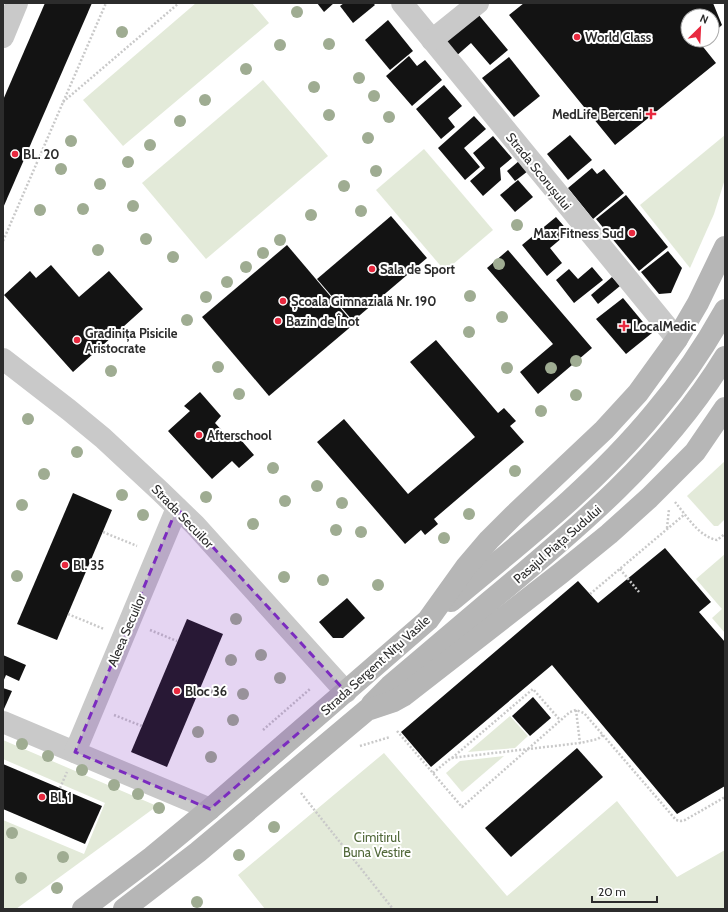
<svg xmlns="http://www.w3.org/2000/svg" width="728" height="912" viewBox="0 0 728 912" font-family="Cabin,sans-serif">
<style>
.green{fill:#e3ead9}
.building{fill:#131313}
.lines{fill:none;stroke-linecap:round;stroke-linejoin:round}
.path{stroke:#c9c9c9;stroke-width:2.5;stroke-dasharray:2 2;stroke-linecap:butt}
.minor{stroke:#c9c9c9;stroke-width:22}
.tertiary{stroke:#c9c9c9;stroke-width:22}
.secondary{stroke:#b6b6b6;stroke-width:22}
.tree{fill:#9fac92}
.marked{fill:#7b2cbf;fill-opacity:0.2;stroke:#7b2cbf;stroke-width:3;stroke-dasharray:8 5;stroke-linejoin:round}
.poi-dot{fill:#e8293f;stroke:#fff;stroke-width:1.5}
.labels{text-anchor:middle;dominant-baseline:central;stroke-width:4;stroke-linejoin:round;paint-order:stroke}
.poi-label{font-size:13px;font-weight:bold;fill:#2c2c2c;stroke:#fff;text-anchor:start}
.street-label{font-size:13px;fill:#2c2c2c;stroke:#fff}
.park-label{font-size:13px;fill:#516839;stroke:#fff}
</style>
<rect width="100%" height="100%" fill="#fff"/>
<g class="green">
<polygon points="196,3 252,3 269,23 123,146 83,100"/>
<polygon points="263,80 328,156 206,259 142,183"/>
<polygon points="725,135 725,179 714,214 690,268 640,205"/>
<polygon points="424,149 493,230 445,271 376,190"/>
<polygon points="725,461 725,519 718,526 714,526 687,496"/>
<polygon points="725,554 725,633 712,618 722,609 696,579"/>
<polygon points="510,716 528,736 515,748 468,752"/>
<polygon points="3,740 157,806 16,909 3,909 3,820 84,854 105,803 3,759"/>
<polygon points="384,753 507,896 617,801 677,877 725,850 725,909 265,909 238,875"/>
<polygon points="504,756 462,792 446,773 460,761"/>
</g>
<g class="building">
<polygon points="45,3 92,3 3,208 3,100"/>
<polygon points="317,3 334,3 324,12"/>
<polygon points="344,3 373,3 375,5 353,23 340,6"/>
<polygon points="524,3 713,3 722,25 712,34 712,16 688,16 688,40 704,40 700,43 716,63 615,145 509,15"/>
<polygon points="478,14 508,50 490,65 471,43 455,57 443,43"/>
<polygon points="388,20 413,51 390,70 365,40"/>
<polygon points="409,56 417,66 425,60 442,80 412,106 386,76"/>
<polygon points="509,57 540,96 514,117 482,78"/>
<polygon points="444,85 462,106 448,118 455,127 441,139 416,109"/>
<polygon points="474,116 486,129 464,148 480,167 465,180 438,148"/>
<polygon points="570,135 592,160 568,180 547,154"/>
<polygon points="493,136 512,158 500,168 501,180 483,196 470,181 485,168 473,153"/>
<polygon points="519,161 528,171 515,181 507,171"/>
<polygon points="592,168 597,174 604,169 624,193 593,219 568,188"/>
<polygon points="518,180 533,197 515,212 500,195"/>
<polygon points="626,195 668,247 639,271 596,219"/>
<polygon points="391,216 427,258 353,321 317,279"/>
<polygon points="556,217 569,232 550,248 562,263 547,276 522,245"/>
<polygon points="287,245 354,324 269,396 202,317"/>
<polygon points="508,250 592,348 538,394 520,372 553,344 487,268"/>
<polygon points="668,251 682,268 671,293 659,294 641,272"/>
<polygon points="51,265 79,297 109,271 143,309 73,372 4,295 30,271 36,278"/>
<polygon points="592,267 603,280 574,303 556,280 569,269 578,279"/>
<polygon points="612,277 620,286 598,304 591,295"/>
<polygon points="623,298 652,333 626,354 596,319"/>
<polygon points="436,340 498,413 504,408 516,421 510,426 524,442 434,519 438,524 425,535 421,530 405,544 317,442 344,419 408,494 475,437 410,362"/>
<polygon points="200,392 221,416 215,423 228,437 234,432 254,455 239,468 232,461 212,479 168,431 190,411 184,406"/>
<polygon points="73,493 112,510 57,640 17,624"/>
<polygon points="665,548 711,602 699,612 725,642 725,786 677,814 552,665 431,767 401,732 578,581 598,603"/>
<polygon points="347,598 365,618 343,638 333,638 319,622"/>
<polygon points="187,619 223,634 167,767 131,752"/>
<polygon points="3,655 26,665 19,681 6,675 3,682"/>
<polygon points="3,688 12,691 4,709 3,708"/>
<polygon points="533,697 551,718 530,736 512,716"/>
<polygon points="577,748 603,777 511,857 485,828"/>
<polygon points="3,764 102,806 85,844 3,809"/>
</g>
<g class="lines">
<g class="path">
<polyline points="63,102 179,3"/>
<polyline points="3,241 106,3"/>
<path d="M 675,502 C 686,515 699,537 717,540 L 725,534"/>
<polyline points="667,528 669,509"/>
<polyline points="103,532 137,546"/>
<polyline points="620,569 639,592"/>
<polyline points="590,594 685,514"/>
<polyline points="68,614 104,629"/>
<polyline points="150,630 177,641"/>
<polyline points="576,710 580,743"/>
<polyline points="114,715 142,726"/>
<polyline points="263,730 310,689"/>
<polyline points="397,731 462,807 570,712 576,710 584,713 676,820 681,821 685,820 725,797"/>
<polyline points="360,746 390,737"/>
<polyline points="452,758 533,689 560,720"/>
<polyline points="433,773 451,758 580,743 598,739 603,735"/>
<polyline points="60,788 67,772"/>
<polyline points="301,793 393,909"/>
</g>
<g class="minor">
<polyline points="402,3 677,339"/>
<polyline points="3,37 17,3"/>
<polyline points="432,40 478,3"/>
<polyline points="3,722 210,809"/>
<polyline points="75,752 177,508"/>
</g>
<polyline class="tertiary" points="3,359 69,410 103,438 161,492 195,525 346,692"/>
<g class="secondary">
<path d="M 451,601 C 522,542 596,484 655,412 C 682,380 705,346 725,310"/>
<path d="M 372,704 L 390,686 C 423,658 456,630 489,602 C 577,529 665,455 725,357"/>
<polyline points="83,909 152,857 210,809 428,620 466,567 489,540 513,516 604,430 638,393 677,339 698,303 725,247"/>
<polyline points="124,909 198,852 367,710 394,701 403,696 561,573 609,534 649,498 695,452 725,408"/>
</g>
</g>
<g class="tree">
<circle cx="297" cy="12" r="6"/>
<circle cx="122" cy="32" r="6"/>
<circle cx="329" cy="44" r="6"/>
<circle cx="280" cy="45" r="6"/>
<circle cx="246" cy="69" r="6"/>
<circle cx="359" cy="78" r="6"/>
<circle cx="314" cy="87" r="6"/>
<circle cx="374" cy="96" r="6"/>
<circle cx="205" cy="100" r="6"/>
<circle cx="329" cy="115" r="6"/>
<circle cx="389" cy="117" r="6"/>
<circle cx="180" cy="121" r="6"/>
<circle cx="368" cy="138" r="6"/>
<circle cx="71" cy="141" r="6"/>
<circle cx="150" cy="145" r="6"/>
<circle cx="128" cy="162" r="6"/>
<circle cx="61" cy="169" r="6"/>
<circle cx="376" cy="171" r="6"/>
<circle cx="100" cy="184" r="6"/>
<circle cx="344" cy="186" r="6"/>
<circle cx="133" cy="206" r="6"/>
<circle cx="83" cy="209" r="6"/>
<circle cx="40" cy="210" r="6"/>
<circle cx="361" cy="211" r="6"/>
<circle cx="311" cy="215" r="6"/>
<circle cx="517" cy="225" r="6"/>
<circle cx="146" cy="239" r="6"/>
<circle cx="280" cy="240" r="6"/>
<circle cx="98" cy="250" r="6"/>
<circle cx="263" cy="253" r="6"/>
<circle cx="173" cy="257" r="6"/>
<circle cx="499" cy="264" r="6"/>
<circle cx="246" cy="267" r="6"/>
<circle cx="227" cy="282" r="6"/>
<circle cx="470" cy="296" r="6"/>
<circle cx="206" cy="297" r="6"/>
<circle cx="502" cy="317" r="6"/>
<circle cx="187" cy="320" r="6"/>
<circle cx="469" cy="332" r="6"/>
<circle cx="576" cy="361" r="6"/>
<circle cx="218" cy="367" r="6"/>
<circle cx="507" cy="368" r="6"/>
<circle cx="551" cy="368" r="6"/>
<circle cx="111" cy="371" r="6"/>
<circle cx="239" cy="394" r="6"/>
<circle cx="576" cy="395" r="6"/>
<circle cx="541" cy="411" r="6"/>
<circle cx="28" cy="419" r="6"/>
<circle cx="77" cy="452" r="6"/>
<circle cx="273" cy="468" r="6"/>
<circle cx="515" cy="471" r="6"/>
<circle cx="44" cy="474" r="6"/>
<circle cx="317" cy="486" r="6"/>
<circle cx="122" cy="495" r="6"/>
<circle cx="206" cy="497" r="6"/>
<circle cx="285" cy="501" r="6"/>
<circle cx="342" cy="503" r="6"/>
<circle cx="22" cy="505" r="6"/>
<circle cx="469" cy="514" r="6"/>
<circle cx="143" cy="515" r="6"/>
<circle cx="253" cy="524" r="6"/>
<circle cx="336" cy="530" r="6"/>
<circle cx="361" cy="532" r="6"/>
<circle cx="444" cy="538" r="6"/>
<circle cx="17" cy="576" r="6"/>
<circle cx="284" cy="577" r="6"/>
<circle cx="323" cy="580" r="6"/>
<circle cx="378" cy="585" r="6"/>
<circle cx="236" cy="619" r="6"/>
<circle cx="261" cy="655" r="6"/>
<circle cx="231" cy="660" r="6"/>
<circle cx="280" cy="678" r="6"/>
<circle cx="217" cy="692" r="6"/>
<circle cx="243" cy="694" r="6"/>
<circle cx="233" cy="720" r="6"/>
<circle cx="198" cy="732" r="6"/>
<circle cx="22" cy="744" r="6"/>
<circle cx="48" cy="756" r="6"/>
<circle cx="211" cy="757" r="6"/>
<circle cx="82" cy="770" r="6"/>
<circle cx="114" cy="785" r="6"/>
<circle cx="138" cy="794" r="6"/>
<circle cx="159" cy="808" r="6"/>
<circle cx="274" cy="827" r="6"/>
<circle cx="12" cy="833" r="6"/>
<circle cx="239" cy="855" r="6"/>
<circle cx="63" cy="857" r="6"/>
<circle cx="21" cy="878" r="6"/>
<circle cx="57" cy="888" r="6"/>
<circle cx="197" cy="902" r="6"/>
</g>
<path class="marked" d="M 177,508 L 346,692 L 210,809 L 75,752 Z"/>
<g class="poi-dot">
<circle cx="577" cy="37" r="4"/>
<path d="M649 108h4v4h4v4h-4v4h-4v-4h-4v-4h4z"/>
<circle cx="15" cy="154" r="4"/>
<circle cx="632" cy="233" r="4"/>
<circle cx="372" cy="269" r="4"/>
<circle cx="283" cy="301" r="4"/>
<circle cx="278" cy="321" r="4"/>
<path d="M622 320h4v4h4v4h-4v4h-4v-4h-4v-4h4z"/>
<circle cx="77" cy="340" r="4"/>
<circle cx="199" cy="435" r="4"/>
<circle cx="65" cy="565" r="4"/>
<circle cx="177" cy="691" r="4"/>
<circle cx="42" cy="797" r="4"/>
</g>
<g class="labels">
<g class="poi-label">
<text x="585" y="37">World Class</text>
<text x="642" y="114" text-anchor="end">MedLife Berceni</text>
<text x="23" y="154">BL. 20</text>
<text x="624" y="233" text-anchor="end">Max Fitness Sud</text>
<text x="380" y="269">Sala de Sport</text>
<text x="291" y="301">Școala Gimnazială Nr. 190</text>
<text x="286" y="321">Bazin de Înot</text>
<text x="633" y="326">LocalMedic</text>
<text x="85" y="333">Gradinița Pisicile<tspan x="85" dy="15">Aristocrate</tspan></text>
<text x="207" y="435">Afterschool</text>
<text x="73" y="565">Bl. 35</text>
<text x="185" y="691">Bloc 36</text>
<text x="50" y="797">Bl. 1</text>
</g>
<g class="street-label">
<text transform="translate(539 171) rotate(51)">Strada Scorușului</text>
<text transform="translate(183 516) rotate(46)">Strada Secuilor</text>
<text transform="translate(557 544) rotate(-41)">Pasajul Piața Sudului</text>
<text transform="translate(126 630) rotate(-67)">Aleea Secuilor</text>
<text transform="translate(375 665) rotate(-42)">Strada Sergent Nițu Vasile</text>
</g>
<g class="park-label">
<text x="377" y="837">Cimitirul<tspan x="377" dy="15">Buna Vestire</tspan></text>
</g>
</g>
<rect width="728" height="912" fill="none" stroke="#2c2c2c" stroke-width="8"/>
<g transform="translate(700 28) rotate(24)"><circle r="19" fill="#ffffff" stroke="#ababab"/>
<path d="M0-3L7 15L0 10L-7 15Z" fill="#e8293f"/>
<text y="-6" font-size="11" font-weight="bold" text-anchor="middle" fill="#2c2c2c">N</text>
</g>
<path d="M592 896v6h65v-6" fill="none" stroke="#2c2c2c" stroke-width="2"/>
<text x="598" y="896" font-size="12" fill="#2c2c2c" stroke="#ffffff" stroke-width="3" paint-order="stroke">20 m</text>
</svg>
